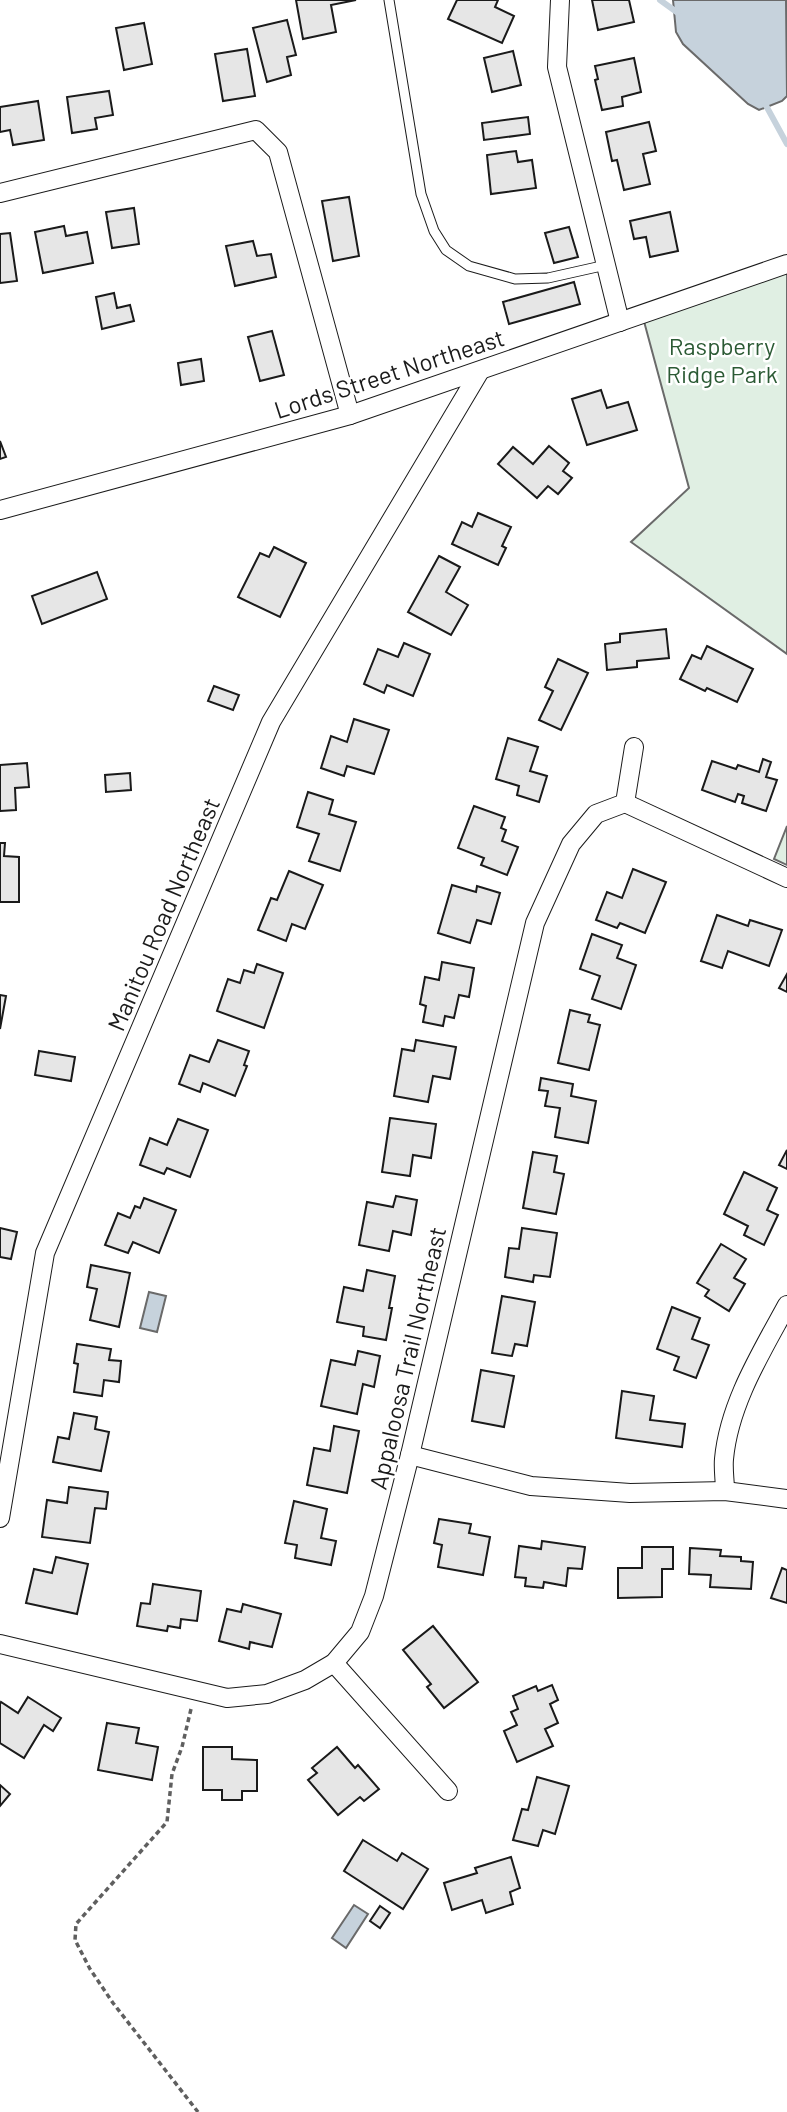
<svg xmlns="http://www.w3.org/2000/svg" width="787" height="2112" viewBox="0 0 787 2112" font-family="Barlow,sans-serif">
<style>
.green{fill:#e0efe3;stroke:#6a6a6a;stroke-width:2}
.water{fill:#c6d2dc;stroke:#6a6a6a;stroke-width:2}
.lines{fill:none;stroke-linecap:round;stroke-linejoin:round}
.stream{stroke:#c6d2dc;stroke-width:6}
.building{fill:#e6e6e6;stroke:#1a1a1a;stroke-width:2}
.service-casing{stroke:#1a1a1a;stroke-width:11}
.minor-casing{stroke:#1a1a1a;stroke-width:20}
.path{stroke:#5f5f5f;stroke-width:3.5;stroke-dasharray:5 3.5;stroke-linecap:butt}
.service{stroke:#fff;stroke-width:9}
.minor{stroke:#fff;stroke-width:18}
.labels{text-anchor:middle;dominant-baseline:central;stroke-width:5;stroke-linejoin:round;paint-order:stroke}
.park-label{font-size:24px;fill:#2b5a34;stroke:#fff}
.street-label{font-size:24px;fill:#1a1a1a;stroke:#fff}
</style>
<rect width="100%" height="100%" fill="#fff"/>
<g class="green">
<polygon points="787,270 787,654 631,542 689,488 642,314"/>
<polygon points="787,826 787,865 774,859"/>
</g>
<g class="water">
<polygon points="673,0 786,0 787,96 782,101 759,110 748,104 683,44 676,32"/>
<polygon points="149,1292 166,1296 157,1332 140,1328"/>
<polygon points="354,1905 368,1914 346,1948 332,1938"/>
</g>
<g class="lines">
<g class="stream">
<polyline points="660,0 678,13"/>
<polyline points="764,102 787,144"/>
</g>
</g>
<g class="building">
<polygon points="296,0 356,0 331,5 336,32 303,39"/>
<polygon points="457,0 498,0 495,7 514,16 502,43 448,19"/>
<polygon points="592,0 629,0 634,22 598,30"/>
<polygon points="287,20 296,55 287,57 291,75 267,82 253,28"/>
<polygon points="144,23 152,64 124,70 116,28"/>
<polygon points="247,49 255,96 223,101 215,54"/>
<polygon points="513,51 521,85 492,92 484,58"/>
<polygon points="634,58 641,92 622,97 623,106 602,110 595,80 598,79 595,66"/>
<polygon points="109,91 113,115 95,118 97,129 72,133 67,97"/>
<polygon points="38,101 44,140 13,145 10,130 0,132 0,107"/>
<polygon points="528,117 530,134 484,140 482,123"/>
<polygon points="649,122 656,151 643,154 650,184 624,190 617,160 612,161 606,132"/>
<polygon points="516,151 518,162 532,160 536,188 491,194 487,155"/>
<polygon points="349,197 359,256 333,261 322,201"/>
<polygon points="134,208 139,244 112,248 106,212"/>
<polygon points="670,212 678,251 650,257 646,237 634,239 630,221"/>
<polygon points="64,226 66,236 87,232 93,263 43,273 35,232"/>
<polygon points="569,227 578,257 554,263 545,233"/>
<polygon points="10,233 17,281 0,283 0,234"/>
<polygon points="253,241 257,256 271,254 276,277 235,286 226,246"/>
<polygon points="574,282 580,304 509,324 503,302"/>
<polygon points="114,293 117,308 130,305 134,321 102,329 96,297"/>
<polygon points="272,331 284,375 260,381 248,337"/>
<polygon points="201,359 204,381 181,385 178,363"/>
<polygon points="601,390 607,408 628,402 637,430 587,445 572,399"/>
<polygon points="0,441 6,457 0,459"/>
<polygon points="549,446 569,463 563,471 572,478 558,494 548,486 537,498 498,464 513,447 533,464"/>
<polygon points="478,513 511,527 502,546 506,548 498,565 452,544 462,522 472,527"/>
<polygon points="274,547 306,563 280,617 238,597 260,553 269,557"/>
<polygon points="439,556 460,567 446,592 468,605 451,635 408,612"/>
<polygon points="97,572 107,599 42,624 32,596"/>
<polygon points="666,629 669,658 637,661 637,667 607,670 605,644 620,642 620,634"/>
<polygon points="404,643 430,654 413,696 387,685 384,693 364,684 378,649 398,657"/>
<polygon points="707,646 753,669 737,702 707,688 705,691 680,679 692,655 701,659"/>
<polygon points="558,659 588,673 561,730 539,720 553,691 545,687"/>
<polygon points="214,686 239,695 233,710 208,701"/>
<polygon points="354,719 389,730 374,774 347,766 344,776 321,768 331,736 347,742"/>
<polygon points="508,738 538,747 530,771 547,776 539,802 517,795 519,786 496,779"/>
<polygon points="763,759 771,762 766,777 777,780 766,811 742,803 744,796 738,794 735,802 702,790 712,761 736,769 738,765 759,772"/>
<polygon points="27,763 29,787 15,788 16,810 0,811 0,765"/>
<polygon points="130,773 131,790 106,792 105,775"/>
<polygon points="308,792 333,800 329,814 356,822 340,871 309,861 319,834 297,827"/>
<polygon points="474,806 505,817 501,828 506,830 502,841 518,847 507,875 481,865 484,858 458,848"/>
<polygon points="0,843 5,843 4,856 19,857 19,902 0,902"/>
<polygon points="633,869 666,882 645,933 620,923 617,928 596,920 607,892 622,898"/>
<polygon points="289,871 323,885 305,929 292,924 286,941 258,930 271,898 277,900"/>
<polygon points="452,885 476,892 477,886 500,893 491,924 477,920 470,943 438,933"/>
<polygon points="717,915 748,926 750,920 782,930 769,966 728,951 722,968 701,961"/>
<polygon points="592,934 622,945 617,958 636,965 621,1009 592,999 600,976 580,969"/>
<polygon points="442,962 474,968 469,997 459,995 454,1018 445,1016 443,1026 423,1022 426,1006 420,1004 425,977 439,980"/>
<polygon points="257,964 283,973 264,1028 217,1011 228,979 240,983 244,970 254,973"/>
<polygon points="787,974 787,992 779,988"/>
<polygon points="0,995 6,996 0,1029"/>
<polygon points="570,1010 590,1015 588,1022 600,1025 589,1070 558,1063"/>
<polygon points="218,1040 249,1051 244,1065 247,1066 235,1096 203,1083 200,1092 179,1084 190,1055 209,1062"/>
<polygon points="416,1040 456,1047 450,1079 433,1076 428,1102 394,1096 402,1049 414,1051"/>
<polygon points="39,1051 75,1057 71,1081 35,1075"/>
<polygon points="541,1078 573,1084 571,1096 596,1101 588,1143 555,1137 560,1108 545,1106 548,1091 539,1090"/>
<polygon points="390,1118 436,1124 431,1158 413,1155 410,1176 382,1172"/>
<polygon points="178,1119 208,1130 190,1177 167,1168 164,1174 140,1165 150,1138 167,1145"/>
<polygon points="787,1150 787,1169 779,1165"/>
<polygon points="533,1152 557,1156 554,1172 564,1174 556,1214 523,1208"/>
<polygon points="744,1172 777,1188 767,1210 778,1215 764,1245 744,1235 748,1226 724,1214"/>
<polygon points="396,1196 417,1200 411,1235 393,1231 389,1251 359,1245 367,1202 393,1207"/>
<polygon points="144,1198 176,1210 159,1253 133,1242 128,1253 105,1245 118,1213 130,1218 135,1206 140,1208"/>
<polygon points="0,1228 17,1232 11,1259 0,1257"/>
<polygon points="522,1228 557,1233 550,1277 534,1275 533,1282 505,1277 509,1248 519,1249"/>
<polygon points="721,1244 746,1259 734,1278 745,1284 729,1311 705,1296 709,1290 697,1283"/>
<polygon points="91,1265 130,1273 119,1327 90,1320 97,1289 87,1287"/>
<polygon points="367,1270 395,1276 389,1308 392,1308 386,1340 363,1336 364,1327 337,1322 344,1287 363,1291"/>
<polygon points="502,1296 535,1302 527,1346 515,1344 512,1356 492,1353"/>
<polygon points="672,1307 700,1318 692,1339 709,1345 696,1378 674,1370 679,1357 657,1349"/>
<polygon points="77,1344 111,1349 109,1360 121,1361 119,1382 104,1380 102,1396 74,1392 78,1364 74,1363"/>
<polygon points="358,1351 380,1356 374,1387 363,1384 357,1414 321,1406 331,1360 355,1365"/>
<polygon points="481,1370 514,1376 504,1427 472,1421"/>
<polygon points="622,1391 654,1396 650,1420 685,1424 682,1447 616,1438"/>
<polygon points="74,1413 97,1417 95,1429 109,1432 101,1471 53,1462 58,1437 69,1439"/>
<polygon points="334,1426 359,1431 347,1493 307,1485 314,1448 330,1451"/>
<polygon points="69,1487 108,1492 106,1509 95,1508 90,1543 42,1537 47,1500 67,1503"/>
<polygon points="294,1501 327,1509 321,1538 336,1541 331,1565 295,1558 297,1545 285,1543"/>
<polygon points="439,1519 471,1524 469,1533 490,1537 483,1575 438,1567 442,1545 434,1543"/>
<polygon points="542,1541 585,1547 582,1569 568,1568 566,1586 544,1582 543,1588 525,1586 526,1578 515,1577 519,1546 541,1549"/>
<polygon points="642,1547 673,1547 673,1569 662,1569 662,1597 618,1598 618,1568 642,1568"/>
<polygon points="690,1548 721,1550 720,1556 741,1557 741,1561 753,1562 751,1589 710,1587 711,1575 689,1574"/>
<polygon points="56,1557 88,1564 77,1614 26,1603 34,1569 52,1573"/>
<polygon points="782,1568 787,1570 787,1603 771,1598"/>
<polygon points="153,1584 201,1591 197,1621 181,1619 180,1628 168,1626 167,1631 137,1626 141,1603 150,1604"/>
<polygon points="243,1604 281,1614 272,1647 250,1642 249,1649 219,1641 227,1609 241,1612"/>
<polygon points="433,1626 478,1682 444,1708 427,1687 431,1684 403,1650"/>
<polygon points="552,1685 558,1700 550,1704 558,1723 545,1729 553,1746 517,1762 504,1731 517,1725 511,1712 518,1709 513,1696 536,1686 538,1691"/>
<polygon points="28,1697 61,1718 53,1731 44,1725 24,1758 0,1743 0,1704 1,1702 18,1713"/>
<polygon points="107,1723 139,1728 136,1743 158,1747 152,1780 98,1770"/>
<polygon points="203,1747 232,1747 232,1759 257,1760 257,1791 242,1791 242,1800 222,1800 222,1790 203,1790"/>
<polygon points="337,1747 355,1768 358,1765 379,1789 364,1801 360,1797 338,1815 308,1780 317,1773 312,1768"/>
<polygon points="537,1777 569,1786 555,1834 543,1830 538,1846 513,1840 522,1809 528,1810"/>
<polygon points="0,1785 10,1794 0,1806"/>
<polygon points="363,1840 397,1861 402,1853 428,1869 403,1909 344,1871"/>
<polygon points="511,1857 520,1888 510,1892 513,1904 486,1913 482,1900 452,1910 444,1883 477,1873 475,1868"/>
<polygon points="380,1906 390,1913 380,1928 370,1921"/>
</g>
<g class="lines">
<g class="service-casing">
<polyline id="service" points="389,0 421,194 434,231 446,250 469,266 515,279 548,278 606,265"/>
</g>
<g class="minor-casing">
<g id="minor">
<polyline points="560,0 557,67 620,322"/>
<polyline points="0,193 256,130 278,152 350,415"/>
<polyline points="0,510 350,415 787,264"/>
<polyline points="625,803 787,878"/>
<polyline points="410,1455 531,1486 630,1493 725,1491 787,1499"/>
<path d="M 725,1491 C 725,1481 723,1469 724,1459 C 729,1404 761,1353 787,1305"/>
<polyline points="0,1518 45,1253 271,722 480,371"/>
<polyline points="0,1644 227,1698 267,1694 305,1680 334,1663 360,1632 374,1596 410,1455 535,923 571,844 596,814 625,803 634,747"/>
<polyline points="334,1663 448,1791"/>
</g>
</g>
<polyline class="path" points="191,1709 182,1747 172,1774 167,1822 76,1924 75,1940 90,1969 113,2003 198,2112"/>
<use href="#service" class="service"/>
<use href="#minor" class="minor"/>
</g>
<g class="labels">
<g class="park-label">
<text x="722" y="345">Raspberry<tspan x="722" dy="28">Ridge Park</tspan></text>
</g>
<g class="street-label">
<text transform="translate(389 373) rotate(-18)">Lords Street Northeast</text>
<text transform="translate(163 914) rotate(-67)">Manitou Road Northeast</text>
<text transform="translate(407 1358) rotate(-77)">Appaloosa Trail Northeast</text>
</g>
</g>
</svg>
